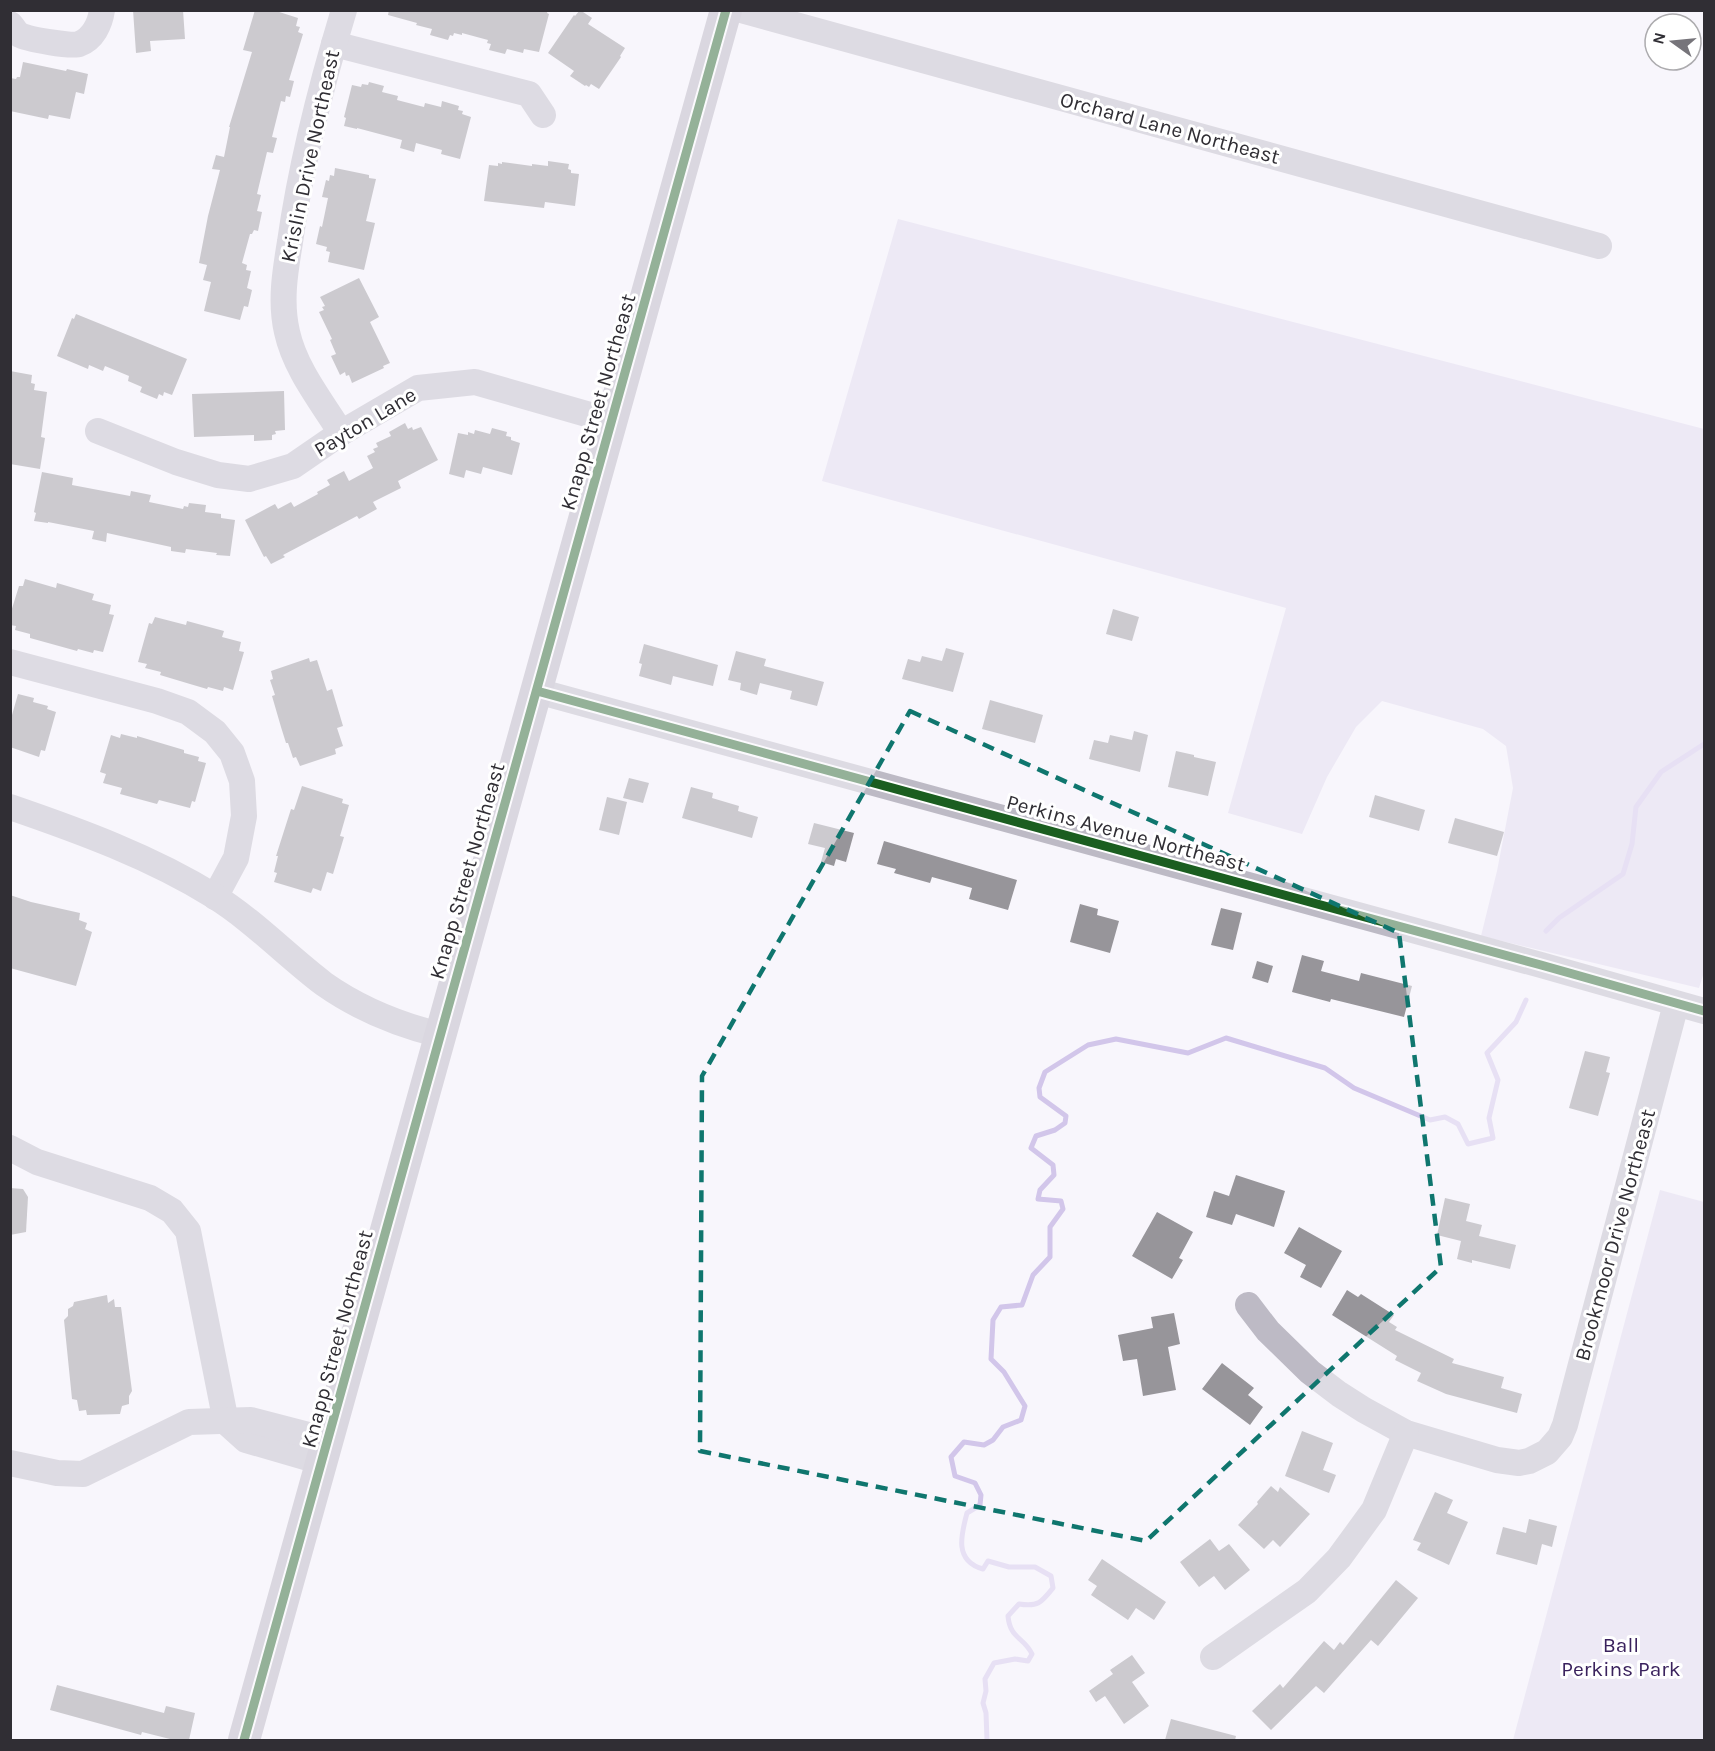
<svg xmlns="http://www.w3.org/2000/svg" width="1715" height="1751" viewBox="0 0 1715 1751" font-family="Karla,sans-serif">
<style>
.green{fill:#e0d9ee}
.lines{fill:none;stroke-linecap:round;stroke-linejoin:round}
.stream{stroke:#d2c6ea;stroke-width:5}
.building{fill:#97959a}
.minor{stroke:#bdbac5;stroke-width:26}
.major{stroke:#b6b1be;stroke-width:32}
.cycleway-casing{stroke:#fff;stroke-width:13}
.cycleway{stroke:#1b5e20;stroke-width:9}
.marked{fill:none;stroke:#0f766e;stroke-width:4.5;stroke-dasharray:12 8;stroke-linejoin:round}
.labels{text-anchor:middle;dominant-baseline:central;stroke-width:6;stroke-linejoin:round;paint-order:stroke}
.street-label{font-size:21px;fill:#302e34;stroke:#fff}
.park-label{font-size:21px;fill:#3a225d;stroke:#fff}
</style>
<rect width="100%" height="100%" fill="#f8f6fc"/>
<g class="green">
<polygon points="898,219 1704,429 1704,972 1699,988 1481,936 1497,871 1513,788 1506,746 1483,729 1382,701 1356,727 1327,777 1302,834 1228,813 1286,608 822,481"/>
<polygon points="1660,1190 1704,1202 1704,1740 1513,1740"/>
</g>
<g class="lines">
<g class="stream">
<polyline points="1546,931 1559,918 1623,874 1632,844 1636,807 1661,772 1704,744"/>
<path d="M 987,1740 L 986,1713 L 983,1703 L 986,1691 L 985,1679 L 994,1663 L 1015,1659 L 1028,1661 L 1032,1654 C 1024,1637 1010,1639 1008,1616 L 1019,1604 C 1038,1607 1041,1603 1053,1588 L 1051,1576 L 1035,1567 L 1009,1567 L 988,1561 L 983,1569 C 954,1561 961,1535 967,1513 L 980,1505 L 981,1495 L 975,1483 L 955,1476 L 951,1457 L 964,1442 L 984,1445 L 993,1440 L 1003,1427 L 1021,1420 L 1025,1406 L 1004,1372 L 991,1359 L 993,1320 L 1001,1307 L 1022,1305 L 1033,1275 L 1050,1257 L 1050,1227 L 1063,1209 L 1061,1201 L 1038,1199 L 1040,1190 L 1054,1175 L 1053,1165 L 1031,1148 L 1036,1136 L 1055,1130 L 1065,1123 L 1066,1116 L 1040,1097 L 1039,1088 L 1045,1072 L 1088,1045 L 1116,1039 L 1188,1053 L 1226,1038 L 1325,1068 L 1354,1088 L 1430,1120 L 1445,1117 L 1458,1124 L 1468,1144 L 1493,1138 L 1489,1118 L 1498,1080 L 1487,1053 L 1516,1022 L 1526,1000"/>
</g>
</g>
<g class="building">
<polygon points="133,10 183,10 185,39 150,41 151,51 136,53"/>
<polygon points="255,10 273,10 298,18 296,26 300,27 298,32 303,34 289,80 294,81 290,97 286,96 285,102 281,101 272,137 277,138 273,153 267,152 257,194 261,195 257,211 262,212 258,231 254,230 252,234 250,234 242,263 247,265 246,270 251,271 247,288 252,290 248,307 244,306 240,320 204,311 211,282 203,280 207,265 199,263 208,216 220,170 212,169 216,155 224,157 230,127 229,127 252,52 243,50"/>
<polygon points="389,10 548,10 547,13 549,14 539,52 524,49 523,53 507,49 505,54 489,50 491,44 487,43 488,40 462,33 462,35 454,33 453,36 450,35 448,40 430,35 432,29 416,25 417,23 388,15"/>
<polygon points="580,10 592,18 588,24 625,48 620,56 621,57 599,89 591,84 589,87 586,85 585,86 570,76 574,71 548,53 574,15 575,16"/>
<polygon points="23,62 66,71 67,69 88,74 84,94 76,92 70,119 49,115 48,119 10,111 10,78 16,79 17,77 20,77"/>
<polygon points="369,82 384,86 382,92 398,96 397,100 424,107 425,103 441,107 442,101 459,106 458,110 463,111 462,114 471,117 460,159 441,154 442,150 416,143 414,152 400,148 402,140 357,128 357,129 344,126 346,118 344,117 352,85 361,87 362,84 368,85"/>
<polygon points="548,161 569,164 568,169 571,170 571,173 579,174 575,206 545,202 544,208 484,201 489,165 498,166 498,163 502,164 502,162 532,166 532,164 548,166"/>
<polygon points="335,168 369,175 369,178 376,179 366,221 375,223 364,270 328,262 330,252 326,251 327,247 316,244 320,226 322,227 328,198 322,197 326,180 329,181 330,175 334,176"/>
<polygon points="359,278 379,317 370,322 390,363 383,366 384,368 352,383 349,375 346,376 345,372 340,375 331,356 336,354 330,340 332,339 319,312 324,310 322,307 325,306 320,297"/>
<polygon points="76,314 187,359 172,395 164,392 163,396 159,394 157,399 140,392 142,387 128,381 129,376 105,366 103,371 89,365 88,369 57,356 72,318 74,319"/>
<polygon points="10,371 32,375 31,383 35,384 34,390 47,392 41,437 45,438 40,469 10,464"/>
<polygon points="284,391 285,430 275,431 276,434 272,435 272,440 254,441 254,435 194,437 192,394"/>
<polygon points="405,423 408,429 412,427 413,430 421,427 438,460 398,481 401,488 373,502 377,509 359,519 357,516 283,555 285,557 271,564 266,556 264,557 245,520 275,504 278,509 291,502 294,507 318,494 317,492 330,485 327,480 344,471 349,481 373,468 367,456 375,452 373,449 378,447 376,443 391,436 389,432"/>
<polygon points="492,428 507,432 506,436 511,437 511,440 520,443 512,475 483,467 481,474 466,470 464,478 449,474 458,433 468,435 468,432 474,434 475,430 490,434"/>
<polygon points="42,472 73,478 72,485 130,496 131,491 151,495 149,502 183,509 184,506 188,507 189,503 206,505 205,512 221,514 221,518 235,520 230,556 216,555 217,553 186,549 185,553 171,551 171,547 107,533 106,542 92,539 94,531 48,522 48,523 34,521 36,513 34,512"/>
<polygon points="25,579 56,588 57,583 94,594 92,600 111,605 109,614 114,615 103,652 94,650 93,653 78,649 77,651 30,638 30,634 15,630 16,626 10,625 10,615 19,586 23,586"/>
<polygon points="1113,609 1139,617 1132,641 1106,634"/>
<polygon points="155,617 186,625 187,621 224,631 222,637 241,642 239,651 244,652 233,690 224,687 223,691 208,687 207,689 190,684 160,675 161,672 145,668 147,664 138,662 149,623 152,624"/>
<polygon points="644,644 718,665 713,686 673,676 671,685 639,676 642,664 639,663"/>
<polygon points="946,648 964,653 953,692 902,679 908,659 920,662 922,656 942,661"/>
<polygon points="736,651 766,659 764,666 824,682 817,706 790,699 792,691 760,683 757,695 740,690 741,683 728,680"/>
<polygon points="309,658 310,662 317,660 327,691 332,689 343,726 337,728 343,746 335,749 336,754 300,766 296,757 293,758 288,743 286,743 281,727 272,696 275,695 270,680 273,679 271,671"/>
<polygon points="18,694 34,698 33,702 48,706 47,709 56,712 45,751 41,750 39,757 10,747 10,722"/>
<polygon points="990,700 1043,715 1035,743 982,729"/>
<polygon points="1134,731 1148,735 1140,772 1089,759 1094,740 1108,743 1110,735 1132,740"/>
<polygon points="121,734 137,738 137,736 184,750 184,753 199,757 198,761 206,763 195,802 192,801 190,808 159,800 157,804 120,794 122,788 103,783 106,774 100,772 111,735 120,738"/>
<polygon points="1176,751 1194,755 1194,757 1216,762 1208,796 1168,787"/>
<polygon points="629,778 649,783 643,803 623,798"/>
<polygon points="302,786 343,799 342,803 349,805 340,836 344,837 333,874 327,872 321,891 313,888 311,893 274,882 277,873 274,872 278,856 276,856 291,809 294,810"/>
<polygon points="691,787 713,793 712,798 739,806 738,811 758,817 752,838 682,818"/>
<polygon points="1375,795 1425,810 1419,831 1369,817"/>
<polygon points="607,797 627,802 619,835 599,830"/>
<polygon points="1455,818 1504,832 1497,856 1448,843"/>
<polygon points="814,823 854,833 846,862 836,859 834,866 821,862 825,848 808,844"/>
<polygon points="884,841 1017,880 1008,910 969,899 972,888 932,877 930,883 894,873 896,869 877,864"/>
<polygon points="10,895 31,902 80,913 79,920 87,923 85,929 92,932 76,986 10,968"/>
<polygon points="1080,904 1098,909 1097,915 1119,921 1110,953 1070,942"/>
<polygon points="1221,908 1242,913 1233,950 1211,945"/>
<polygon points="1302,955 1324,961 1321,971 1359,981 1361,973 1412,986 1404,1017 1331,999 1330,1002 1292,992"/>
<polygon points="1257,961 1273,966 1268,983 1252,978"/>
<polygon points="1585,1051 1610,1057 1606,1072 1610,1073 1598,1116 1569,1108"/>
<polygon points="1236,1175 1285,1191 1274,1227 1236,1214 1232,1225 1206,1217 1214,1191 1229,1196"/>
<polygon points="10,1188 23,1189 28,1197 26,1232 10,1235"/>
<polygon points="1445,1198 1470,1204 1466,1221 1482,1225 1479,1236 1516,1245 1510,1269 1472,1260 1472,1263 1457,1259 1461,1241 1437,1235"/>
<polygon points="1157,1212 1193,1232 1179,1258 1183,1260 1172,1279 1132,1256"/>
<polygon points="1299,1227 1342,1251 1321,1288 1300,1277 1306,1265 1284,1253"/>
<polygon points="1347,1290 1358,1297 1361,1294 1394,1315 1389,1322 1397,1327 1395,1330 1454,1359 1452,1363 1504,1377 1501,1388 1522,1394 1517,1413 1446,1394 1417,1381 1421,1373 1395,1360 1397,1356 1332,1315"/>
<polygon points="107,1295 108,1303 114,1299 115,1307 121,1307 132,1391 129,1396 129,1404 122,1406 120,1414 87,1415 86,1410 79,1411 77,1400 72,1399 64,1320 68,1316 68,1309 73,1306 74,1302"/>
<polygon points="1174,1313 1180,1344 1168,1347 1176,1390 1143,1396 1137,1359 1123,1361 1118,1335 1153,1328 1151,1317"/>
<polygon points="1222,1363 1254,1388 1248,1395 1263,1407 1250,1425 1202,1389"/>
<polygon points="1302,1431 1333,1443 1323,1470 1336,1475 1329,1493 1285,1476"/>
<polygon points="1271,1486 1278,1492 1280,1487 1310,1514 1280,1547 1273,1540 1264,1549 1238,1525 1258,1504 1257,1502"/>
<polygon points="1435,1492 1453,1500 1447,1513 1468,1522 1449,1565 1417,1550 1421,1543 1413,1540"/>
<polygon points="1529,1519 1557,1526 1552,1547 1542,1544 1537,1565 1496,1554 1503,1527 1526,1533"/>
<polygon points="1210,1539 1219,1551 1229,1544 1250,1570 1225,1590 1214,1576 1199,1587 1180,1562"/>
<polygon points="1102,1559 1166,1602 1154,1620 1136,1608 1128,1620 1091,1595 1097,1586 1088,1580"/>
<polygon points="1396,1580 1418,1598 1378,1646 1371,1640 1324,1693 1316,1686 1271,1730 1252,1711 1280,1684 1283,1688 1324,1641 1334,1650 1340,1642 1343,1645"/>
<polygon points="1132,1655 1145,1673 1132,1682 1149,1706 1124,1724 1105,1696 1096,1702 1089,1691 1113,1674 1110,1670"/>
<polygon points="57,1685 164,1713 166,1706 195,1713 189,1740 174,1740 142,1732 141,1735 50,1710"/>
<polygon points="1171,1719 1236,1736 1235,1740 1165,1740"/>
</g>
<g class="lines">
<g class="minor">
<polyline points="741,10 1599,246"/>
<path d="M 10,24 C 13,27 16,33 20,35 C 27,39 72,47 79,44 C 93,39 100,24 102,10"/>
<polyline points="334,44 529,94 543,115"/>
<polyline points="98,431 176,462 218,475 249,479 293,466 341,433 418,388 475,382 611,421"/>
<path d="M 341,433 C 322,402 295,369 287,332 C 280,302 285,272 290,242 C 301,163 321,86 344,10"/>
<polyline points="10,662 157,701 188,712 215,732 232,753 242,781 244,816 236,858 215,897"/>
<polyline points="537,691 1541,965 1704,1011"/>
<path d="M 10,807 C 80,831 151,857 214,896 C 254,921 287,956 324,984 C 358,1008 400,1025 440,1035"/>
<polyline points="10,1148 37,1162 150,1198 172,1211 188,1231 226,1422"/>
<polyline points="1248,1305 1268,1331 1310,1372 1339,1394 1364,1410 1406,1433 1497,1460 1519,1463 1529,1461 1547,1452 1560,1437 1565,1425 1676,1004"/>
<polyline points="226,1422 246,1440 322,1462"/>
<polyline points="10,1463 57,1473 83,1474 189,1422 251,1420 328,1440"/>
<polyline points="1213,1657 1307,1591 1339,1558 1374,1510 1406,1433"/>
</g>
<polyline class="major" points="244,1740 726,10"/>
<g class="cycleway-casing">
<g id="cycleway">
<polyline points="537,691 1541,965 1704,1011"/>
<polyline points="244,1740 726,10"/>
</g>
</g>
<use href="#cycleway" class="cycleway"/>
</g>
<path d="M0 0H1715V1751H0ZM 910,711 L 1399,933 L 1441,1267 L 1146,1541 L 700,1451 L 702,1076 Z" fill="#f8f6fc" fill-opacity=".55" fill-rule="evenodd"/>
<path class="marked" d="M 910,711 L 1399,933 L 1441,1267 L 1146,1541 L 700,1451 L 702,1076 Z"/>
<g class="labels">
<g class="street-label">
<text transform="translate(1170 128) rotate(15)">Orchard Lane Northeast</text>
<text transform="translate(310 156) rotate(-78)">Krislin Drive Northeast</text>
<text transform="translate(598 402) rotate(-74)">Knapp Street Northeast</text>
<text transform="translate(365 422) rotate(-31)">Payton Lane</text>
<text transform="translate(1126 833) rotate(15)">Perkins Avenue Northeast</text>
<text transform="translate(467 871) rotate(-74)">Knapp Street Northeast</text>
<text transform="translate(1615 1235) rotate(-75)">Brookmoor Drive Northeast</text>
<text transform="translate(337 1339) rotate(-75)">Knapp Street Northeast</text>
</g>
<g class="park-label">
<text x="1621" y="1645">Ball<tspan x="1621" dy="24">Perkins Park</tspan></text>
</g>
</g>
<rect width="1715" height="1751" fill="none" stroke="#302e34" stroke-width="24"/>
<g transform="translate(1673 42) rotate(285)"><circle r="28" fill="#ffffff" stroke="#acabae" stroke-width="1.5"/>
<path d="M0-4.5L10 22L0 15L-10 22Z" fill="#76747a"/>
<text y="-9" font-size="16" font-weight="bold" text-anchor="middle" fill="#302e34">N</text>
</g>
</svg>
